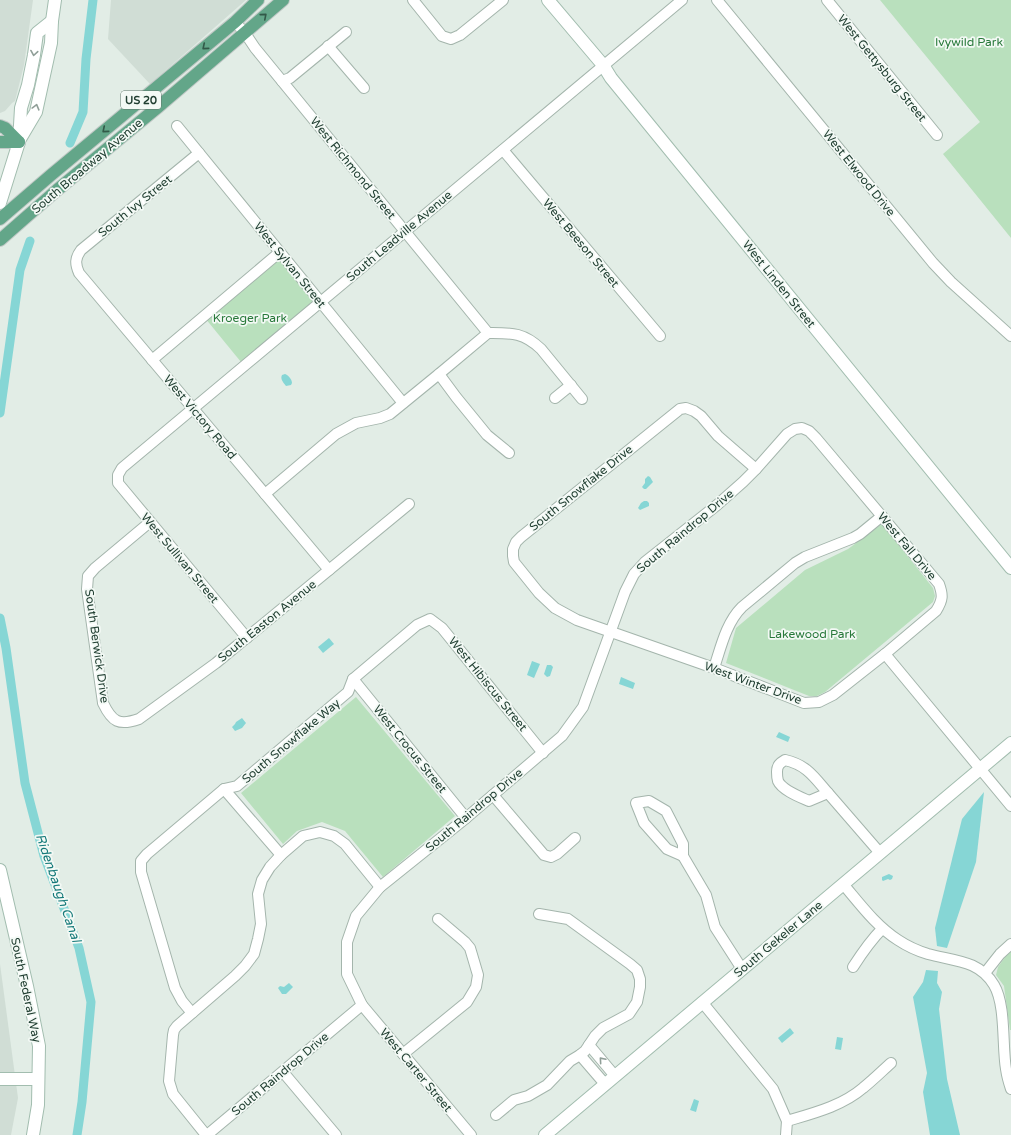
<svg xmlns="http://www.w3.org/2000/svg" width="1011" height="1135" viewBox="0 0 1011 1135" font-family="'Varela Round',sans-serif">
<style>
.built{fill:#d0ddd5}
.green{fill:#b9e0bd}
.water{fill:#86d6d5}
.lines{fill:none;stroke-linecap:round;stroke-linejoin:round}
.canal{stroke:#86d6d5;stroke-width:9}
.street-casing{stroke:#a4b5ac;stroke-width:12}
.secondary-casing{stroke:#a2bdaf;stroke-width:14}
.primary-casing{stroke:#c1c9c6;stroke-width:14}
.street{stroke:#fff;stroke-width:10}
.secondary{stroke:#fff;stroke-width:12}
.primary{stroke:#63a689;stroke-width:12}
.oneway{stroke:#325948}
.oneway2{stroke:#909f98}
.labels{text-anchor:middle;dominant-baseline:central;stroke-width:3.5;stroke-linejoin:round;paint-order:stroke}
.shield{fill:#f3f9f5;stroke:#60776c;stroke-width:1}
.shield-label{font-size:11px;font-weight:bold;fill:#213f32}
.park-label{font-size:12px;fill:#28793a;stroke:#f3f9f5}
.street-label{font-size:12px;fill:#213f32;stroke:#f3f9f5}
.water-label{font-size:13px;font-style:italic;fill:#167a7a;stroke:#f3f9f5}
</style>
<rect width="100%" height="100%" fill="#e2ede6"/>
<g class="built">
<polygon points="0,0 33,0 24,65 15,101 12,103 5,111 0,113"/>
<polygon points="111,0 246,0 150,84 108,39"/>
<polygon points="0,964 18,1098 11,1135 0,1135"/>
</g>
<g class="green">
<polygon points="880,0 1011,0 1011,238 943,154 980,122"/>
<polygon points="279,257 315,301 241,362 205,318"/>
<polygon points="882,524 933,588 935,596 933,602 825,692 817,696 809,696 726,663 736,628 805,570 848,549"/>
<polygon points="356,697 455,816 383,877 345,831 322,822 297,831 283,844 241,793"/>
<polygon points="1011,949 1011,1030 1010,1030 1004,986 996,975 998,967"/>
</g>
<g class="water">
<path d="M 285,374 C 288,375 292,379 292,383 L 291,385 L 286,386 C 283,382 280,379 282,375 Z"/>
<polygon points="648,476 650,477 653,482 646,489 644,489 642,487 645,483 645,479"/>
<polygon points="644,501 647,501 649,503 649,506 640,510 638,508 641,503"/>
<polygon points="329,638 334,644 323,653 318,647"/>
<polygon points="532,661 540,664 534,678 527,675"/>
<polygon points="547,665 551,665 553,667 550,676 547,677 544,674"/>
<polygon points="621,677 635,683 633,689 619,684"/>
<polygon points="242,718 246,723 242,728 235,731 232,727 235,724 236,722"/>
<polygon points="779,732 790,737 788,742 776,737"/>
<polygon points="984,792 976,862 947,948 937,946 935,928 962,819"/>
<polygon points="889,874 893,876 892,879 890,880 888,879 883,881 882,880 882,877"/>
<polygon points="926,970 938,971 937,983 942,992 939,1009 947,1079 960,1135 930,1135 923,1092 927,1073 913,997 923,982"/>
<polygon points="289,983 293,987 286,994 282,994 278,988 280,986 284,987"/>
<polygon points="790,1028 794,1033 782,1043 778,1038"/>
<polygon points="837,1037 843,1038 841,1050 835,1049"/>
<polygon points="694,1099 699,1101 696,1112 690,1110"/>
</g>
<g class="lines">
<g class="canal">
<polyline points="70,143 83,112 86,59 93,0"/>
<polyline points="0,413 20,270 30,241"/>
<polyline points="0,618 6,648 25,783 44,856 79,948 91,1002 82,1102 77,1135"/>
</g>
<g class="street-casing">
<g id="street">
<polyline points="413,0 442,36 451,39 460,35 503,0"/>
<polyline points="717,0 933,263 951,282 1011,336"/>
<polyline points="827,0 937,135"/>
<polyline points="235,22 245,33 255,48 488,333"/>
<polyline points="328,46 364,88"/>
<polyline points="282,81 290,78 346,32"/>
<polyline points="177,126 403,403"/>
<polyline points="503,150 660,336"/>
<path d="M 199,153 L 81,250 C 75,258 75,264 79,273 L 329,570"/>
<path d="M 488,333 C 511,333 523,332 541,349 L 582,399"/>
<polyline points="152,360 280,252"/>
<polyline points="439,374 456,397 487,435 509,453"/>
<polyline points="555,398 571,385"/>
<polyline points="756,469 718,436 701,416 694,411 686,408 680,409 521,537 516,542 513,549 513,556 514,562 539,593 555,608 577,620 714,668 804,703 819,702 833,695 885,654"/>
<polyline points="265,494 336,434 356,423 380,418 390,414 439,374 488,333"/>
<path d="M 150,522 L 95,568 L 88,576 L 87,589 L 103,703 C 112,722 119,726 139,719 L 216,663 L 409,504"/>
<polyline points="247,638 118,483 118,475 122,468 682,0"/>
<path d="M 714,668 C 721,647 726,623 742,607 L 795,563 L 805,557 L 853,538 L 860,534 L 882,516"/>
<polyline points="353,679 466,818"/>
<path d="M 785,760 C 807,765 814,777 828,793 L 809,801 C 800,797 782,790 778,781 C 777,778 777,774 777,772 C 777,765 780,763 785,760 Z"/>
<polyline points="224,789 281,855"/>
<polyline points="828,793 880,853"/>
<polyline points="493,795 544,855 551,857 557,854 575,838"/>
<polygon points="649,801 666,811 683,844 683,856 667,849 644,823 636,803"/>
<polyline points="683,856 706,895 715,927 742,969"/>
<path d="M 843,884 C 860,904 876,926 898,940 C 907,946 918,951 928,954 C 954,961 979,960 994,985 C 1006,1005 1002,1046 1006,1069 C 1007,1076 1009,1083 1011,1089"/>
<path d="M 853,967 C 862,953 870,941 882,929"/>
<polyline points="985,973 1000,954 1011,944"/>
<polyline points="702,1002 773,1089 787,1121 786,1135"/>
<polyline points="362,1005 471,1135"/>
<polyline points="192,1013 182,1001 175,988 141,872 141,861 147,854 224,789 237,786 348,692 353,679 417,625 430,619 442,628 543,753"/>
<polyline points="589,1045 615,1076"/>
<polyline points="403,1054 467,1002 476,987 478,975 470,948 465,942 438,919"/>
<polyline points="580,1055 605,1084"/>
<polyline points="283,1072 336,1135"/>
<polyline points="496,1115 514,1100 528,1096 547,1085 570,1061 580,1055 585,1051 595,1036 603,1028 629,1014 637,1002 640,987 640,979 637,970 630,964 568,919 539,914"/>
<path d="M 787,1121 C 814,1113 842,1106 863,1088 C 873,1080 882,1071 891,1063"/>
<polyline points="206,1135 173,1094 169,1081 173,1035 174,1030 177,1026 235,976 245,966 254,954 258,939 261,924 258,894 262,880 270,867 281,855 303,836 320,832 334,836 345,844 380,887"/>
<path d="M 207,1135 L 362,1005 L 347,974 L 347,942 L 356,916 L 380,887 L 466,818 L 562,736 L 583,707 L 625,592 L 634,574 L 645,562 L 717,505 L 743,482 L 756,469 L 787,434 L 795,429 L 802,428 L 809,431 L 816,438 L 939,584 C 943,595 943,600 936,611 L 885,654 L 1011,806"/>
</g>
</g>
<g class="secondary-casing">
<g id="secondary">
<polyline points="548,0 603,65 611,78 1011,568"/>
<polyline points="20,139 36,112 51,43 52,21 55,0"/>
<polyline points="0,203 19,142 21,108 28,85 34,55 37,33 52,21"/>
<polyline points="0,870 27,986 39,1046 38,1105 33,1135"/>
<polyline points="0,1079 38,1079"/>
<polyline points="545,1135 1011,743"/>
</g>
</g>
<g class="primary-casing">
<g id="primary">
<polyline points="0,126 5,128 19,142"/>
<polyline points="0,142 19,142"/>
<polyline points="0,219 51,175 235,22 258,0"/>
<polyline points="0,240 57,190 158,107 283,0"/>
</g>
</g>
<use href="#street" class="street"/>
<use href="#secondary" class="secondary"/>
<use href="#primary" class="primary"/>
</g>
<defs><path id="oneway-chevron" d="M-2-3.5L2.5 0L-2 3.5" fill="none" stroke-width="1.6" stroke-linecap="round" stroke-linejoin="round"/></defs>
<g class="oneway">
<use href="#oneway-chevron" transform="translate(264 16) rotate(-41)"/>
<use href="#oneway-chevron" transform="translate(205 47) rotate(140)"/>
<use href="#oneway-chevron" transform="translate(105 130) rotate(140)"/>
</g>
<g class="oneway2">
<use href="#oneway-chevron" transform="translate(34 53) rotate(99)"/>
<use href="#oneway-chevron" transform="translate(36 107) rotate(-75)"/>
<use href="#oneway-chevron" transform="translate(602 1060) rotate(-131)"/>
</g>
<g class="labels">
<rect class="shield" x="121" y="91" width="40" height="18" rx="3"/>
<g class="shield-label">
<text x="141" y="100">US 20</text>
</g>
<g class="park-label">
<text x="969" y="42">Ivywild Park</text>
<text x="250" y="318">Kroeger Park</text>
<text x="812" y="634">Lakewood Park</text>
</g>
<g class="street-label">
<text transform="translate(882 68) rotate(51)">West Gettysburg Street</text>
<text transform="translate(87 166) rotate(-40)">South Broadway Avenue</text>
<text transform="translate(353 168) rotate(51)">West Richmond Street</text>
<text transform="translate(859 173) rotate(51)">West Elwood Drive</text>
<text transform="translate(135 206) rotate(-39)">South Ivy Street</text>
<text transform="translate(399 236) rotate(-40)">South Leadville Avenue</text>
<text transform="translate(581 243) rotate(50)">West Beeson Street</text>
<text transform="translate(290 265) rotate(51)">West Sylvan Street</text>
<text transform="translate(779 284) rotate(51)">West Linden Street</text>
<text transform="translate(200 417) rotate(50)">West Victory Road</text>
<text transform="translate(581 488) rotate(-39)">South Snowflake Drive</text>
<text transform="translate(685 531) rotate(-40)">South Raindrop Drive</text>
<text transform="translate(907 546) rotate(50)">West Fall Drive</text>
<text transform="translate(180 558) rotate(50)">West Sullivan Street</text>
<text transform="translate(267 621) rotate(-39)">South Easton Avenue</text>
<text transform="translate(97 646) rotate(82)">South Berwick Drive</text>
<text transform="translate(753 683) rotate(20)">West Winter Drive</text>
<text transform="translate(488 684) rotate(51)">West Hibiscus Street</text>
<text transform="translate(291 741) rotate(-40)">South Snowflake Way</text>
<text transform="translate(410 749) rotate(51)">West Crocus Street</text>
<text transform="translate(474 810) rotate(-40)">South Raindrop Drive</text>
<text transform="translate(778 939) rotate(-40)">South Gekeler Lane</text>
<text transform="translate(26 990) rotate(78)">South Federal Way</text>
<text transform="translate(416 1070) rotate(50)">West Carter Street</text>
<text transform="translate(280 1074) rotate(-40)">South Raindrop Drive</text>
</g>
<g class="water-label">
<text transform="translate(58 888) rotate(71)">Ridenbaugh Canal</text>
</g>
</g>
</svg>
